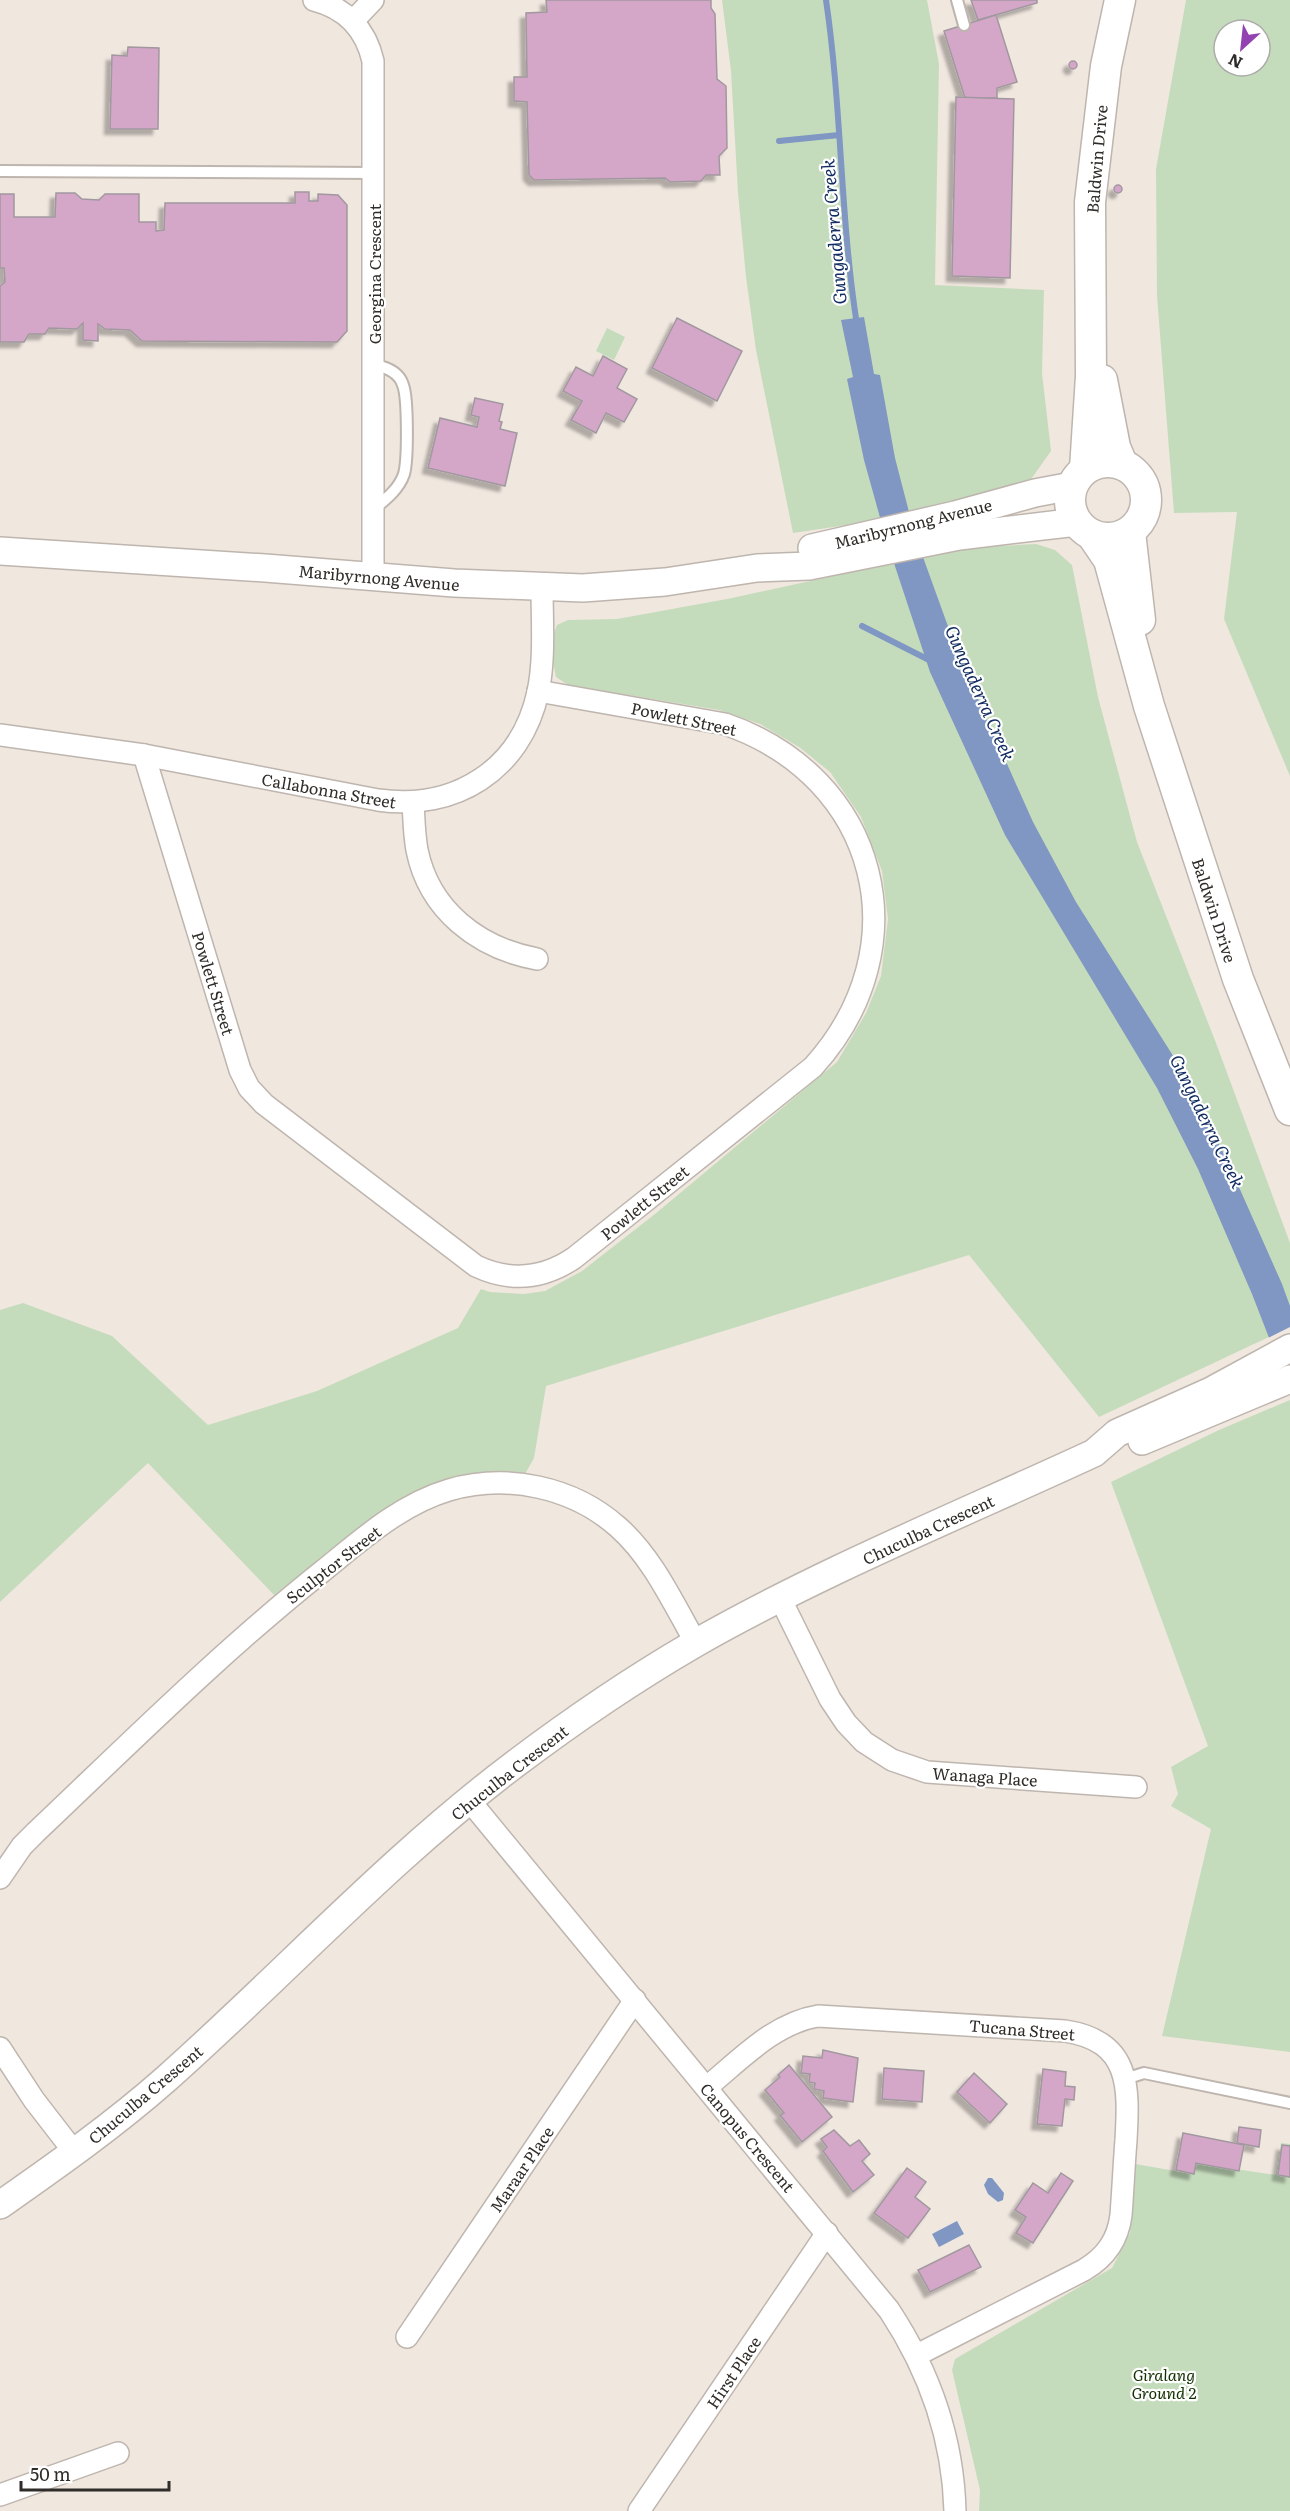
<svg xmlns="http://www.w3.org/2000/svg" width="1290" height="2511" viewBox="0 0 1290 2511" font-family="Literata,serif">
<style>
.green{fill:#c5dcbc;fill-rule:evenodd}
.water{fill:#7f97c2}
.pier{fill:#f0e7df}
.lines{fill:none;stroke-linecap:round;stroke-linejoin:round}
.stream{stroke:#7f97c2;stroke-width:6}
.building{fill:#d4a7c9;stroke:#a1989f;stroke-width:1.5;filter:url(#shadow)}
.service-casing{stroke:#beb5ae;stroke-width:14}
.minor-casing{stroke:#beb5ae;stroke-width:24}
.tertiary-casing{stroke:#beb5ae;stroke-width:30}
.secondary-casing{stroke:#beb5ae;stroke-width:33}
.service{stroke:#fff;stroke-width:10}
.minor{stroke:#fff;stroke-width:21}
.tertiary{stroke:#fff;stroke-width:27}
.secondary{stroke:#fff;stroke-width:30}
.labels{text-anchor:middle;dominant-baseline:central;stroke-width:4.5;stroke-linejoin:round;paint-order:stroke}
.street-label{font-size:16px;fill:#2f2c29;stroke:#fff}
.park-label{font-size:16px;font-style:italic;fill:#143103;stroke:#fff}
.water-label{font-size:18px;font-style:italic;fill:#122d62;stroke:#fff}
</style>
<defs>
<filter id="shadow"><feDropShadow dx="-5.5" dy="5.5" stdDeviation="1.5" flood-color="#0004"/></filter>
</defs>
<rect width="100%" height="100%" fill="#f0e7df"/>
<g class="green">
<polygon points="722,0 927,0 939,64 935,285 1044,290 1042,373 1051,451 1029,482 953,504 847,525 793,533 756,350 746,277 738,193 731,71"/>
<path d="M 1186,0 L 1290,0 L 1290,776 L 1224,619 L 1237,512 L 1174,513 L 1157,296 L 1156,169 ZM 1224,30 L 1260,30 L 1260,66 L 1224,66 Z"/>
<polygon points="607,328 625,337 614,360 596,351"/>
<path d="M 1036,544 L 1055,550 L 1072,565 L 1098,697 L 1137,842 L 1216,1043 L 1290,1243 L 1290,1327 L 1099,1417 L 969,1255 L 546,1386 L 534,1458 L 524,1476 L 493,1472 L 456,1478 L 420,1490 L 383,1510 L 274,1595 L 148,1463 L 0,1602 L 0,1310 L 23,1303 L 112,1336 L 208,1425 L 317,1391 L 458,1328 L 481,1289 L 490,1292 L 524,1294 L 545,1291 L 582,1271 L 655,1214 L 837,1062 L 866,1013 L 881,976 L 888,919 L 882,871 L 861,817 L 830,772 L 799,747 L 760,724 L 719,710 L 568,685 L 556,677 C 552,659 550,642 557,625 L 568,620 L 617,619 L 727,599 L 962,548 Z"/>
<polygon points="1290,1400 1290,2052 1162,2036 1211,1829 1171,1806 1178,1794 1171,1767 1208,1746 1111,1482 1219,1430"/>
<polygon points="1281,2143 1290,2144 1290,2511 979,2511 980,2490 952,2370 955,2359 1112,2268 1130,2233 1135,2164 1193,2174 1196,2163 1276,2175"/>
</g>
<g class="water">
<polygon points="864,317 874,374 880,375 895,458 915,535 958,654 1033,822 1076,902 1182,1070 1226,1158 1282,1284 1290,1306 1290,1392 1252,1294 1198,1169 1157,1088 1005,835 930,672 886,539 864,460 847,379 853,377 841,320"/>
<polygon points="988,2178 992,2178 1004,2193 1003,2200 998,2202 988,2194 984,2185"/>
<polygon points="957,2221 964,2234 939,2247 932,2234"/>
</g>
<polygon class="pier" points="1290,1327 1290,1395 1287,1393 1266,1339"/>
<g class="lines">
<g class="stream">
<path d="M 826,0 C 842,108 840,217 857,325"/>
<polyline points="779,141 839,135"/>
<polyline points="862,626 931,661"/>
</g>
</g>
<g class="building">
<polygon points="546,0 711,0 711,8 715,14 717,79 726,86 727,148 719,156 720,175 706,175 701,181 670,182 665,178 534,180 529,175 527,102 514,101 514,77 527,77 526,13 547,12"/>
<polygon points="971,0 1037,0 1037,3 978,20"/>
<polygon points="996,15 1017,82 997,88 997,98 965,98 944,31"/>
<polygon points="128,47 159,48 158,129 110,129 112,55 127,56"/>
<circle cx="1073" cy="65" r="4"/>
<polygon points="956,97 1014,99 1010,278 952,276"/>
<circle cx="1118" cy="189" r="4"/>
<polygon points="295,192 309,192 309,201 318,201 318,194 338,195 347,205 347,331 337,342 142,341 130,330 105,329 98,324 98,341 83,340 83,323 77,329 49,328 45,334 29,334 24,342 0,342 0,286 5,282 4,268 0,268 0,194 14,194 14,217 55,217 56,193 75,193 82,199 99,200 105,194 139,194 139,222 156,222 156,231 164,230 165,203 295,203"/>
<polygon points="677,318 742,351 717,401 652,368"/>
<polygon points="603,356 627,369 617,388 637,399 624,422 606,413 596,433 571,420 582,401 563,391 576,367 593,376"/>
<polygon points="475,398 503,404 499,421 502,422 500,429 517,433 505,486 428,468 440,418 477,427 479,417 471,415"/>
<polygon points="823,2050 858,2058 853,2102 823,2098 824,2091 814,2089 815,2083 809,2082 810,2074 801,2073 803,2056 822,2058"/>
<polygon points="789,2065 832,2117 802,2142 780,2115 784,2113 765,2090 780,2077 778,2075"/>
<polygon points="884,2068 924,2071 922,2102 882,2099"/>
<polygon points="1043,2069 1066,2072 1065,2086 1075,2087 1074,2100 1065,2099 1062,2126 1037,2124"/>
<polygon points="974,2073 1007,2104 990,2123 957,2092"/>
<polygon points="1239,2127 1261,2130 1259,2147 1237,2143"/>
<polygon points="834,2130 850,2146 859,2140 870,2154 862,2161 874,2175 853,2192 823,2151 827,2147 821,2139"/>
<polygon points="1183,2133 1244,2145 1239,2171 1196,2163 1194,2174 1176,2170"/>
<polygon points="1282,2145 1290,2146 1290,2177 1278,2175"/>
<polygon points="907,2168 926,2182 915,2197 930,2209 908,2238 874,2213"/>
<polygon points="1061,2173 1073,2181 1033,2243 1016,2233 1026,2217 1015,2210 1033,2183 1048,2193"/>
<polygon points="969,2245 981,2267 930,2292 918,2270"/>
</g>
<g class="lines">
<g class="service-casing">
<g id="service">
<polyline points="957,0 964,25"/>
<polyline points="0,171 374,173"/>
<path d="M 374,365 C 386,367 399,372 403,385 C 408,398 408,460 404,474 C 399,489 386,499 374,509"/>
<polyline points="1125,2079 1144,2073 1290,2103"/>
</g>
</g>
<g class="minor-casing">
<g id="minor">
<path d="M 314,0 C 346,8 366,30 373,61 L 373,577"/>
<polyline points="353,21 373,0"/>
<path d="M 0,735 L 144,755 L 378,800 C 455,811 521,770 538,692 C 545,659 542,621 542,588"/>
<path d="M 144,755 L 240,1070 L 249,1088 L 264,1104 L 476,1266 C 510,1282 543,1279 574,1258 L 813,1067 C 922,947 879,777 725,724 L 538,691"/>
<path d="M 413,803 C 414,818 414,834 417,850 C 429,910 478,948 537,959"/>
<polyline points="780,1598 830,1699 846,1723 864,1742 892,1760 927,1772 1136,1787"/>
<path d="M 469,1800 L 889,2310 C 930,2372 953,2437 955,2511"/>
<path d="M 0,1878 L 22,1846 L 36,1832 C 130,1743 222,1651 324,1570 C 361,1540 401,1504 449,1490 C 507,1473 573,1487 618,1527 C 653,1558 673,1603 696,1643"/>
<polyline points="0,2048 34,2100 75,2153"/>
<path d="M 707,2087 C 740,2060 774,2023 818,2016 L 1065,2031 C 1131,2041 1129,2087 1126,2140 C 1124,2165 1123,2190 1121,2215 C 1118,2240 1106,2257 1084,2270 L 917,2355"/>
<polyline points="407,2337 635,2000"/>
<polyline points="0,2495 118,2453"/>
<polyline points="639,2511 827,2233"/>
</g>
</g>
<g class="tertiary-casing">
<g id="tertiary">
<polyline points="812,548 955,515 1035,493 1072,486"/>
<polyline points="0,551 265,568 454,583 583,588 665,582 757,568 809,566 959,536 1077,522"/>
<polyline points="1142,1441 1290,1379"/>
<path d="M 0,2205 C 57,2165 114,2125 166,2079 C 283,1975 390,1858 515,1764 C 572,1721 632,1680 694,1644 C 822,1571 960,1515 1094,1453 L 1117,1433 L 1211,1391 L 1290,1348"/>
</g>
</g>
<g class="secondary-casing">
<g id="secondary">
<polyline points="1102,380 1115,447 1122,464"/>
<circle cx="1108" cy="500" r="38"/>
<polyline points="1085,469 1091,376 1090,202 1106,66 1120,0"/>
<polyline points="1130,532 1140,620"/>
<polyline points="1092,535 1109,560 1149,706 1238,979 1290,1110"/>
</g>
</g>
<use href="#service" class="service"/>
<use href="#minor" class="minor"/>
<use href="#tertiary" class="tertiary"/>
<use href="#secondary" class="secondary"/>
</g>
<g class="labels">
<g class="street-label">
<text transform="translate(1096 159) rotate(-85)">Baldwin Drive</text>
<text transform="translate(374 274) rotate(-90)">Georgina Crescent</text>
<text transform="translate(913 523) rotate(-14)">Maribyrnong Avenue</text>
<text transform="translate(379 577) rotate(5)">Maribyrnong Avenue</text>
<text transform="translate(684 718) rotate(12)">Powlett Street</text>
<text transform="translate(329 790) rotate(10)">Callabonna Street</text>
<text transform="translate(1215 910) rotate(72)">Baldwin Drive</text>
<text transform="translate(214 983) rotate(73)">Powlett Street</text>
<text transform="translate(644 1202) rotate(-39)">Powlett Street</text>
<text transform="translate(928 1529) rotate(-25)">Chuculba Crescent</text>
<text transform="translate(333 1564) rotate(-38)">Sculptor Street</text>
<text transform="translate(509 1772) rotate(-38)">Chuculba Crescent</text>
<text transform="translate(985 1776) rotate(4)">Wanaga Place</text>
<text transform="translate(1022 2029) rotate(5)">Tucana Street</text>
<text transform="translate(145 2094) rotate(-40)">Chuculba Crescent</text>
<text transform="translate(748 2137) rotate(50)">Canopus Crescent</text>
<text transform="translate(521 2169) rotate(-56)">Maraar Place</text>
<text transform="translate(733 2372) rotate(-56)">Hirst Place</text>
</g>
<g class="park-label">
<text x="1164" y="2374">Giralang<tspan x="1164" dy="18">Ground 2</tspan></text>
</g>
<g class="water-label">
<text transform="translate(833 232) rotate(-95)">Gungaderra Creek</text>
<text transform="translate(981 693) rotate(66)">Gungaderra Creek</text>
<text transform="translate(1208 1121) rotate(64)">Gungaderra Creek</text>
</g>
</g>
<g transform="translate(1242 48) rotate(207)"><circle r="28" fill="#ffffff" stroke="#acaba9" stroke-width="1.5"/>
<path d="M0-4.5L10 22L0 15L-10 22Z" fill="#9342b1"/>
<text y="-9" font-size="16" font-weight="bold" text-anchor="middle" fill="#2f2c29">N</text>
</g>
<path d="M21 2481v9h148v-9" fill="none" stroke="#2f2c29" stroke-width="3"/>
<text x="30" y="2481" font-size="18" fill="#2f2c29" stroke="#ffffff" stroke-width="4.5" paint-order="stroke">50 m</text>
</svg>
